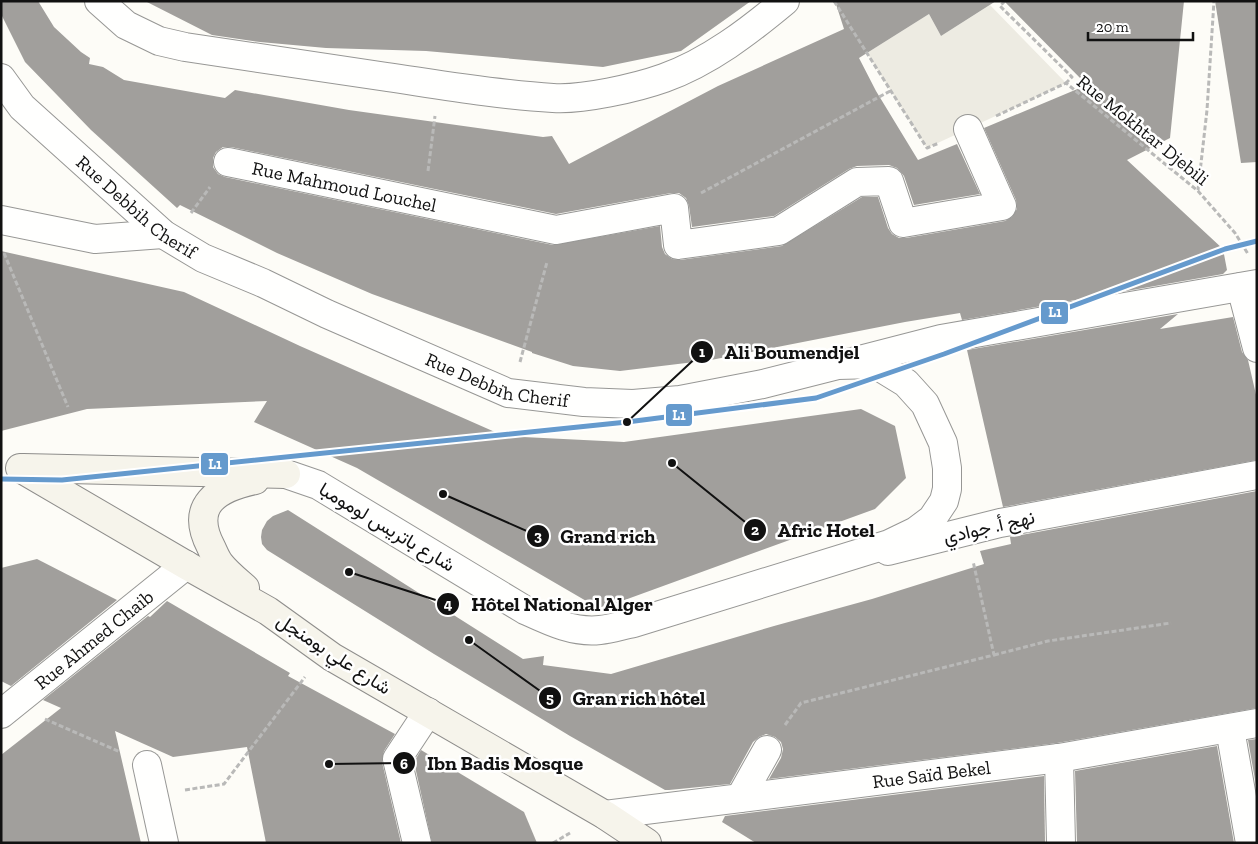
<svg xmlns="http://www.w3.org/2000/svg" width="1258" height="844" viewBox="0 0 1258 844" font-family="'Zilla Slab',Vazirmatn,serif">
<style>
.plaza{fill:#edebe2}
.building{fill:#a19f9c}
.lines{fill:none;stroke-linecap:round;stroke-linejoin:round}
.pedestrian-casing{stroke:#979795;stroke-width:30}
.minor-casing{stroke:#979795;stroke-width:30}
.tertiary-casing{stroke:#979795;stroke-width:30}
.secondary-casing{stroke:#8e8d8b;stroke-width:30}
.path{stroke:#b9b9b8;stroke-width:3;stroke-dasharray:5 2.5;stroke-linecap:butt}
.pedestrian{stroke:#fffffe;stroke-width:28}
.minor{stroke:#fffffe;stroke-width:28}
.tertiary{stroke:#fffffe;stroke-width:28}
.secondary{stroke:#f6f4eb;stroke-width:28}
.metro-1-casing{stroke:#fff;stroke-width:9}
.metro-1{stroke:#659acd;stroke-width:5}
.labels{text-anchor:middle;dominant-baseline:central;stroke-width:5;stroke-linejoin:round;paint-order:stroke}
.street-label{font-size:19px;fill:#111;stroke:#fff}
.leader{fill:none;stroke:#111;stroke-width:2}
.callout-dot{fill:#111;stroke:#fff;stroke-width:2}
.mark-label{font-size:15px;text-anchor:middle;font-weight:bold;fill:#fff}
.callout-label{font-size:20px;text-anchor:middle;font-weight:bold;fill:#111;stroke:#fff;stroke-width:5;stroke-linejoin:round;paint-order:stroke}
.line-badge{stroke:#fff;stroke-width:2}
.badge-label{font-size:14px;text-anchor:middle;font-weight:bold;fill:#fff}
</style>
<rect width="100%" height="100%" fill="#fdfcf7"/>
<polygon class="plaza" points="990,5 1066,83 927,148 867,53 929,14 941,36"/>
<g class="building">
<polygon points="1,1 38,1 54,27 81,52 90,58 89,64 103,67 124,80 225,98 235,90 349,110 543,137 552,136 569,164 718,86 844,29 835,1 996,1 941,36 929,14 859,58 876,91 918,160 957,144 980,194 914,205 904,176 897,168 889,165 857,166 849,169 774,216 692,227 689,206 686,198 679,193 671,193 556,214 231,147 223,147 216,152 213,158 213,167 218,174 225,177 553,245 660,226 662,247 665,254 672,259 680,260 782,246 862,197 878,197 888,228 892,234 899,238 906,238 1005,221 1012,217 1017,209 1016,200 984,128 1087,85 1004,1 1184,1 1170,138 1127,160 1223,249 1227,270 1223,274 962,320 960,313 905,322 711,360 620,371 573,366 532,353 532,352 372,294 277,253 180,205 177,208 91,130 25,62 1,14"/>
<polygon points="145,1 751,1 681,51 603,67 426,51 326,48 260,42 212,35"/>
<polygon points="1215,1 1257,1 1257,162 1241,163"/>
<polygon points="1,251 184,292 300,346 504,436 624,442 861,409 895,426 906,478 875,509 600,609 357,468 254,422 267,401 87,409 1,431"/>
<polygon points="1178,314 1160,329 1233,317 1242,352 1248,360 1257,399 1257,460 1003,507 967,350"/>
<polygon points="1257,491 1257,708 1057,743 769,779 781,758 783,749 781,742 775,737 766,734 759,737 753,742 730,784 669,790 665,790 570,736 434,654 267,550 262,544 261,537 262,530 267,521 273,516 288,510 523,659 544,656 543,665 611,674 774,626 872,599 984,564 980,551 1011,544 1010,537"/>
<polygon points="37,559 117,600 11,686 1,681 1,568"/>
<polygon points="167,601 290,673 288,676 395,734 384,751 382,762 401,843 266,843 247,747 173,757 115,731 141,843 1,843 1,755 61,708 43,700 148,616 150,617"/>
<polygon points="1257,739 1257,791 1248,740"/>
<polygon points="1217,746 1234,843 1077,843 1075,771"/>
<polygon points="421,750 524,812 537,843 432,843 414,762"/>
<polygon points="1044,776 1045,843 756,843 722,822 725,816"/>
</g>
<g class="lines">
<g class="pedestrian-casing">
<g id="pedestrian">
<path id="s1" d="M 228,162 L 556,230 L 674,208 L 678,245 L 779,231 L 857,182 L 889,181 L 903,223 L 1002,206 L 968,129"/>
<polyline points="1241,287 1257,348"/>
<path id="s2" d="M 1,714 L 186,565"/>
<polyline points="147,765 164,843"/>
<polyline points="417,843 397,759 428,712"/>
</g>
</g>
<g class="minor-casing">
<g id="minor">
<polyline points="1,220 95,239 163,234"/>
<polyline points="848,363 941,339 1257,284"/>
<polyline points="888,551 1000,523 1257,475"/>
<polyline points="1230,729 1250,843"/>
<polyline points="1059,758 1061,843"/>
<polyline points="740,798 767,750"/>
<path id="s3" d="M 605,815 L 1059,758 L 1257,723"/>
</g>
</g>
<g class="tertiary-casing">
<g id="tertiary">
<path d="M 99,1 L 126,25 L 159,41 L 185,47 C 253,57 320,67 387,77 C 441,85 499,95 553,98 C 582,100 636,88 664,78 C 709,62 749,31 785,1"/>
<path id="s4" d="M 1,78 L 22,107 L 163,234 L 203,258 L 263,283 L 327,314 L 508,393 L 584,402 L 633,404 L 680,400 L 763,384 L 838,365 L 875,364 L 906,383 L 925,404 L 943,443 L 947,468 L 947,489 L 944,501 L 932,519 L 916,531 L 889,544 L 634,623 C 623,625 611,629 600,630 C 573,633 549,621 525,610 L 318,485 L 286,474"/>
</g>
</g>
<g class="secondary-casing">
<g id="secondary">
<polyline points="20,468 186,565 268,611 332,657 605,815 647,843"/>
<polyline points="23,468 286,474"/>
<path d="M 245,588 C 237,581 227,573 220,564 C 216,559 214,553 211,547 C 189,505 217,488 255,480"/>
</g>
</g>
<g class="path">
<polyline points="834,1 927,148 939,143"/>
<polyline points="1005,1 1000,6 1072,77 1066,83"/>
<polyline points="996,116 1066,83 1198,191 1235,233 1248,254"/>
<polyline points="428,171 435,116"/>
<polyline points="1198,190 1207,110 1214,1"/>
<polyline points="701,193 892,90"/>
<polyline points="191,213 210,187"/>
<polyline points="4,253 68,407"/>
<polyline points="520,362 547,262"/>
<polyline points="994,655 1048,641 1171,623"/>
<polyline points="45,719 120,752"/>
<polyline points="785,725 801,703 994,655 973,561"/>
<polyline points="185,790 224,784 305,677"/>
<polyline points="553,843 570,833"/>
</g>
<use href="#pedestrian" class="pedestrian"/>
<use href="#minor" class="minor"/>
<use href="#tertiary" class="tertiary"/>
<use href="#secondary" class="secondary"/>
<g class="metro-1-casing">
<polyline id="metro-1" points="1,479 62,480 627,422 816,398 944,354 1225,249 1257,241"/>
</g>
<use href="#metro-1" class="metro-1"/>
</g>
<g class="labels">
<g class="street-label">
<text transform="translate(1143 130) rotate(39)">Rue Mokhtar Djebili</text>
<text stroke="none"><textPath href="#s1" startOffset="119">Rue Mahmoud Louchel</textPath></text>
<text stroke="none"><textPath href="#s4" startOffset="188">Rue Debbih Cherif</textPath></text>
<text stroke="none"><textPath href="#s4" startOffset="592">Rue Debbih Cherif</textPath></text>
<text transform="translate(387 527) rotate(31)">شارع باتريس لومومبا</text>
<text transform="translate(989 527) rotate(-13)">نهج أ. جوادي</text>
<text stroke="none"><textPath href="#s2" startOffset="119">Rue Ahmed Chaib</textPath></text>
<text transform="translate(334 654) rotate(33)">شارع علي بومنجل</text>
<text stroke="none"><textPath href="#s3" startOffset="329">Rue Saïd Bekel</textPath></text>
</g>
</g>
<path class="leader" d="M627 422L702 352M672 463L755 530M443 494L538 536M349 572L448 604M469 640L550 698M329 764L404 763"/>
<g class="callout-dot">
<circle cx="627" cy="422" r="5"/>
<circle cx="672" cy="463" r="5"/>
<circle cx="443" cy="494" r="5"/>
<circle cx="349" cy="572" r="5"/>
<circle cx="469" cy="640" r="5"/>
<circle cx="329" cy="764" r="5"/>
<circle cx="702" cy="352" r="12"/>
<circle cx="755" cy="530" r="12"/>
<circle cx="538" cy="536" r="12"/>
<circle cx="448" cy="604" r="12"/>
<circle cx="550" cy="698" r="12"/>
<circle cx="404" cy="763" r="12"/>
</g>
<g class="mark-label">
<text x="702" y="357">1</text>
<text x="755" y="535">2</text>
<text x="538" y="541">3</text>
<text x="448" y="609">4</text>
<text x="550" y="703">5</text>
<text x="404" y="769">6</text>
</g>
<g class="callout-label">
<text x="792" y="359">Ali Boumendjel</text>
<text x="826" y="537">Afric Hotel</text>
<text x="608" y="543">Grand rich</text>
<text x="562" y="611">Hôtel National Alger</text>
<text x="639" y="705">Gran rich hôtel</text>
<text x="505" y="770">Ibn Badis Mosque</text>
</g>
<g class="line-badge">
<rect x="1040" y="301" width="29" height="24" rx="5" fill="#659acd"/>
<rect x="665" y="403" width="28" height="24" rx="5" fill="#659acd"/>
<rect x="200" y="452" width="29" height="24" rx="5" fill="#659acd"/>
</g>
<g class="badge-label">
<text x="1055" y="317">L1</text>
<text x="679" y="420">L1</text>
<text x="215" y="469">L1</text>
</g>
<rect width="1258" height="844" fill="none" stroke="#111111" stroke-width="5"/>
<path d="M1088 32v8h105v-8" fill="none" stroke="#111111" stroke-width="2.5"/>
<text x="1096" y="32" font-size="15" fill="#111111" stroke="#ffffff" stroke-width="4" paint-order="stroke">20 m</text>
</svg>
